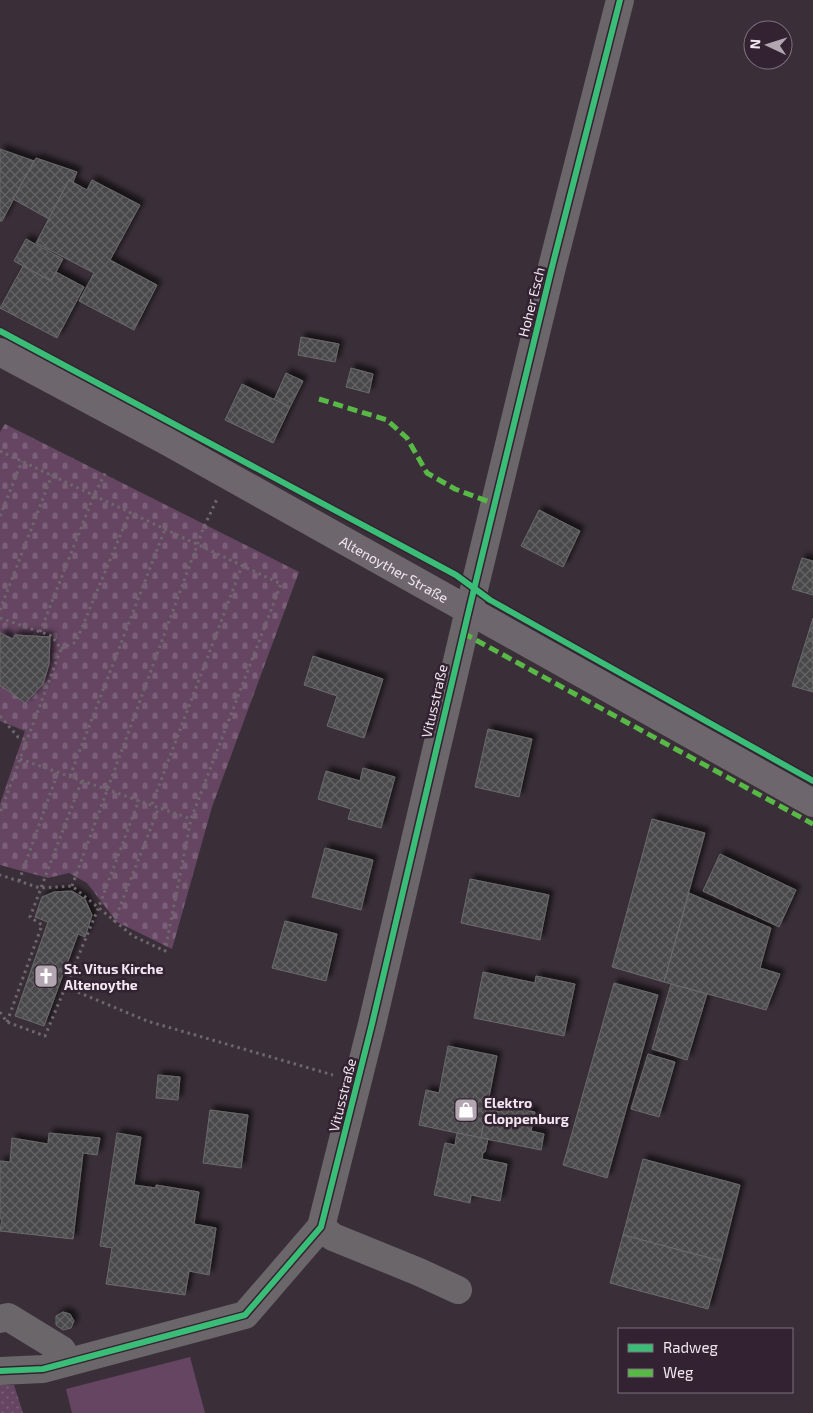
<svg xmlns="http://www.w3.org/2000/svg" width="813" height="1413" viewBox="0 0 813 1413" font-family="'Exo 2',sans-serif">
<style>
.grass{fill:url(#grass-dots)}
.cemetery{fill:url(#cemetery-stones)}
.park{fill:#654562}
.building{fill:url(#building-cross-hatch);stroke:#696a6b;filter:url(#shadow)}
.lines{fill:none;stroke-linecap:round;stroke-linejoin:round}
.path{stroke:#6e686d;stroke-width:3;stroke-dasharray:2.5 4;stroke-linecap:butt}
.minor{stroke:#6b666a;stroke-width:28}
.major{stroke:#6d666c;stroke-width:28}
.quiet{stroke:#58b947;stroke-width:5;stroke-dasharray:10 5;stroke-linecap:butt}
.cycleway-casing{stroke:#332231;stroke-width:9}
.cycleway{stroke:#3abd76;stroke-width:6}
.labels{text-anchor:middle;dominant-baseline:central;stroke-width:5;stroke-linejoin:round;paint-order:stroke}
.street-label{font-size:14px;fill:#f2e6f0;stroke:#332231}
.poi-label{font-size:14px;font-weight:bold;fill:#f2e6f0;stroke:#332231;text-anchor:start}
</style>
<defs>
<pattern id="grass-dots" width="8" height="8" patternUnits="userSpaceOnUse" patternTransform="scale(1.25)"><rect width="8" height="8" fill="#654562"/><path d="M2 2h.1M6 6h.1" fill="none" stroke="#7c6079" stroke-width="1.8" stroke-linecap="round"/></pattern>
<pattern id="cemetery-stones" width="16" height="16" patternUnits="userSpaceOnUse" patternTransform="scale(1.25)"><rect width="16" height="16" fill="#654562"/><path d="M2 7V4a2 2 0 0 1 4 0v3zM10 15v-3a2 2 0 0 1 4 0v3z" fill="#7c6079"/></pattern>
<pattern id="building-cross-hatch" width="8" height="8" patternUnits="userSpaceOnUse" patternTransform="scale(1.25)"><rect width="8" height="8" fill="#4a4a4b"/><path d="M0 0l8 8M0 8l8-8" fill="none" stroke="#656465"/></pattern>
<filter id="shadow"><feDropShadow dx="4.5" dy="-4.5" stdDeviation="2.5" flood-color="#0009"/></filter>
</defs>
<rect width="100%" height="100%" fill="#3a2f38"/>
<polygon class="grass" points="0,1385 14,1385 23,1413 0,1413"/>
<polygon class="cemetery" points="5,424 299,572 212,807 172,949 117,922 87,883 69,873 48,878 0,865 0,804 25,731 0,721 0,432"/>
<polygon class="park" points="190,1357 205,1413 72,1413 66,1389"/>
<g class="building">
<polygon points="0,149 34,161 2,221 0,221"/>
<polygon points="36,158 77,172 73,182 69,180 49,219 13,199"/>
<polygon points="69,180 87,190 92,180 140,205 110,260 157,285 134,330 79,301 94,273 36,243"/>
<polygon points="26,239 63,259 51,281 14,261"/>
<polygon points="23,266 51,281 56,272 84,287 57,338 0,308"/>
<polygon points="301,337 339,344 335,362 298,355"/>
<polygon points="351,368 373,374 369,393 346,387"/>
<polygon points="286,373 303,381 290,407 274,400"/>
<polygon points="242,384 290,407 273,443 225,420"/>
<polygon points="539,510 580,531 563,567 521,546"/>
<polygon points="802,558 813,561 813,595 792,589"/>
<polygon points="813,618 813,692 792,686"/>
<polygon points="0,633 13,639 15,635 50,637 49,664 43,684 25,703 0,685"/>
<polygon points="313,656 383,679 364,738 327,726 337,696 304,685"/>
<polygon points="488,729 532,739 519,797 475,787"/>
<polygon points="363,768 395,777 381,828 348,819 351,809 318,799 326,771 360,781"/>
<polygon points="652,819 705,833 664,982 612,967"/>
<polygon points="325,848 373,860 361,910 312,897"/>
<polygon points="720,854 796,890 779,927 703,891"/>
<polygon points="470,879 549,895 540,940 461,923"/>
<polygon points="72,891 85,899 92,915 85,937 78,934 44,1026 15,1016 48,922 35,917 42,897 54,892"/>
<polygon points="689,893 771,928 760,968 780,974 766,1010 664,982"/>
<polygon points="285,921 337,934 326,981 272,968"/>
<polygon points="483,972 535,983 536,976 575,984 564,1036 474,1018"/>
<polygon points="614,983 658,995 607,1178 563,1165"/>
<polygon points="671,984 707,994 687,1060 652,1049"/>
<polygon points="448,1046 497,1056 481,1138 419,1125 426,1090 439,1093"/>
<polygon points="648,1054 675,1062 659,1117 631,1109"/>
<polygon points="158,1075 180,1077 178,1100 156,1098"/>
<polygon points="503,1105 535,1112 531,1131 544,1134 541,1150 481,1138 486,1109 501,1112"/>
<polygon points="210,1110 248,1115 241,1168 203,1163"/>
<polygon points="49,1133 100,1138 97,1155 83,1153 73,1239 0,1231 2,1219 0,1219 0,1161 10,1162 12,1138 48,1144"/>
<polygon points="117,1133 141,1137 134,1185 156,1188 156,1185 199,1192 194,1224 216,1228 209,1275 189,1271 185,1295 106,1284 112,1248 100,1246"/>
<polygon points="457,1133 488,1139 485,1152 483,1152 482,1159 507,1164 500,1201 471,1195 470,1203 434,1195 445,1143 455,1145"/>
<polygon points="643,1159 740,1185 721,1261 623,1235"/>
<polygon points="623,1235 721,1261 708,1309 610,1283"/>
<polygon points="63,1312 70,1314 74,1321 71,1328 63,1330 56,1325 56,1316"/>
</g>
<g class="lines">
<g class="path">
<polyline points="0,451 281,584 191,819 165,951 133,936 72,886 40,888 0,875"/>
<polyline points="0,516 22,461"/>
<polyline points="0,610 52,475"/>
<polyline points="0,618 52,636 61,649 27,740"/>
<polyline points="40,632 94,495 107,470"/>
<polyline points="61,649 76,642 130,512"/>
<polyline points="0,716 18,737 27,740 0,813"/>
<polyline points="20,759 191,819"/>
<polyline points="70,776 165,529"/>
<polyline points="152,804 242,566"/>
<polyline points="19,881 58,772"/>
<polyline points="72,886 203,529 217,499"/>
<polyline points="114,922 159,807"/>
<polyline points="66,987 147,1021 333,1075"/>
<polyline points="0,1012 7,1022 45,1036 98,909 139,800"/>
<polyline points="7,1022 42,925 30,917 82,780"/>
</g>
<g class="minor">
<polyline points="321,1227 333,1237 419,1272 458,1290"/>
<polyline points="0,1319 8,1317 62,1350 68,1362"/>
<polyline points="0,1371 43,1369 245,1315 321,1227 372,1024 469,610 552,267 620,0"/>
</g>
<path class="major" id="s1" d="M 0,352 L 168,442 L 813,803"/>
<g class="quiet">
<polyline points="319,399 387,420 407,438 427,473 455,489 495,504"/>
<polyline points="463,633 813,824"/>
</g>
<g class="cycleway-casing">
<g id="cycleway">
<polyline points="0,331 456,575 490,600 813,781"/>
<polyline points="0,1371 43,1369 245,1315 321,1227 372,1024 469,610 552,267 620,0"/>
</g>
</g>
<use href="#cycleway" class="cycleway"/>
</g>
<defs>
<g id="church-square" transform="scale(1.25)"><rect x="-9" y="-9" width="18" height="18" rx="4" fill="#b2a6b0" stroke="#332231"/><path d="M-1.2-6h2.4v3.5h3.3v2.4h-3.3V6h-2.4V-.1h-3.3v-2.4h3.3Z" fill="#fff"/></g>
<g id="shop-square" transform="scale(1.25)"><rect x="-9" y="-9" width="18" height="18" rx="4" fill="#b2a6b0" stroke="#332231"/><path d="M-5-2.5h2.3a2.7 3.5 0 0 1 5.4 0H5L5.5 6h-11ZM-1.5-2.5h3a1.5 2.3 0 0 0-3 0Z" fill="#fff"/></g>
</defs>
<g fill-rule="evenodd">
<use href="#church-square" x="46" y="976"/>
<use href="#shop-square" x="466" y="1110"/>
</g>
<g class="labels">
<g class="street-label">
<text transform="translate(531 302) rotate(-76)">Hoher Esch</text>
<text stroke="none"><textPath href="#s1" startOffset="450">Altenoyther Straße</textPath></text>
<text transform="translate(434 701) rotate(-77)">Vitusstraße</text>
<text transform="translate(342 1095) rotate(-76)">Vitusstraße</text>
</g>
<g class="poi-label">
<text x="64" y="968">St. Vitus Kirche<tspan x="64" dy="16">Altenoythe</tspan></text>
<text x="484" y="1102">Elektro<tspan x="484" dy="16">Cloppenburg</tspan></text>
</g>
</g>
<rect x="618" y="1328" width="175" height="65" fill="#332231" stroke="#7f707d"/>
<rect x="628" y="1344" width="25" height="8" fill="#3abd76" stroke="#7f707d"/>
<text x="663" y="1353" font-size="15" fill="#f2e6f0">Radweg</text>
<rect x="628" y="1369" width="25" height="8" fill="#58b947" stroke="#7f707d"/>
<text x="663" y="1378" font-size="15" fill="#f2e6f0">Weg</text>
<g transform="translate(768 45) rotate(274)"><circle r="24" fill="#332231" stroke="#7f707d"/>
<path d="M0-4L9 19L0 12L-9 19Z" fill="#b2a6b0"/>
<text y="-8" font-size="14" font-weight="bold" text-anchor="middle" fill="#f2e6f0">N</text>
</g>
</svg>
